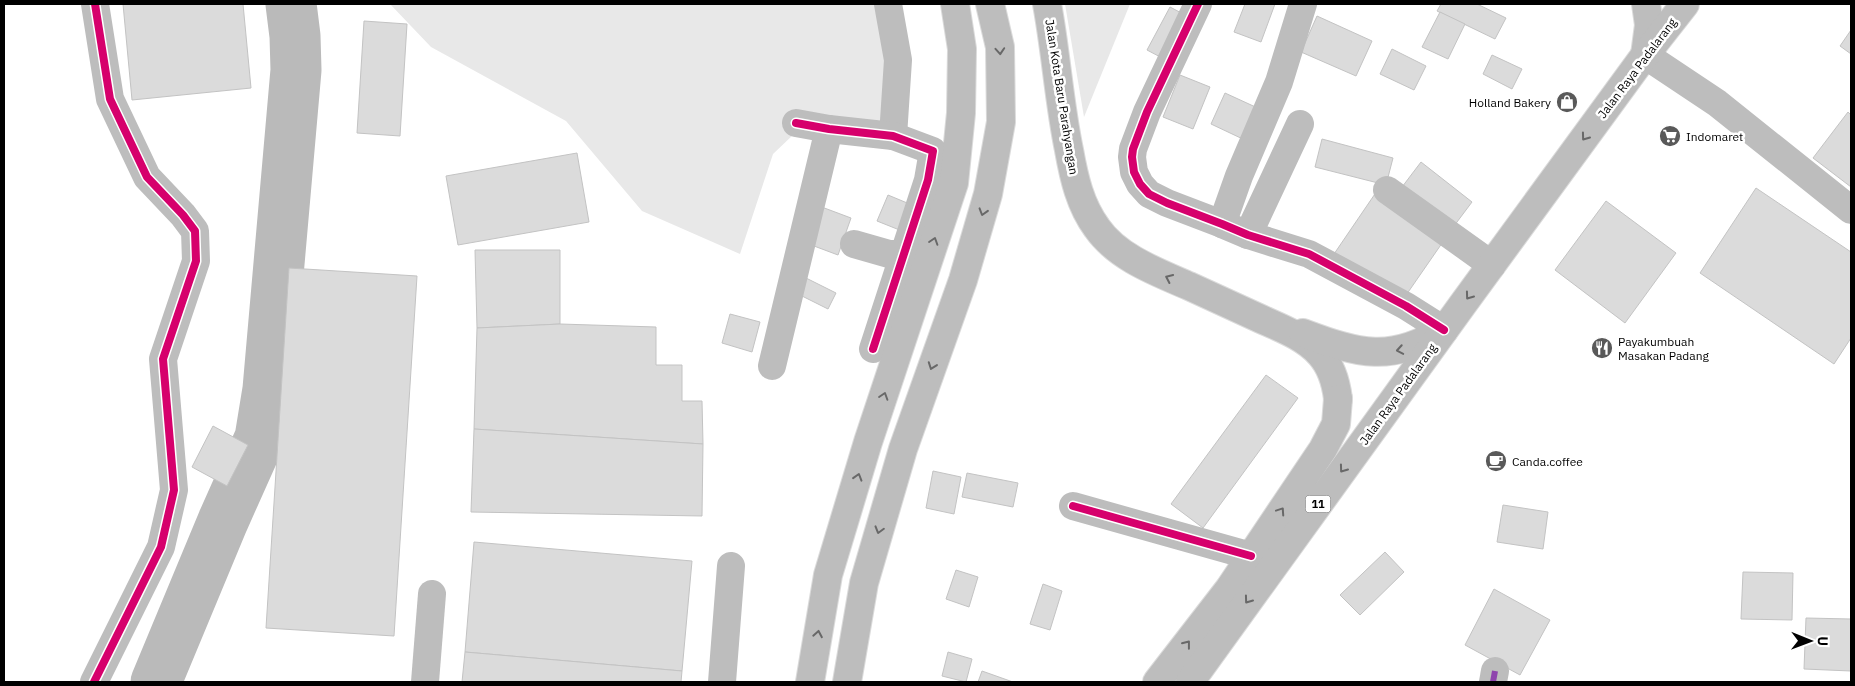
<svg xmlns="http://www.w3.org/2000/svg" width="1855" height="686" viewBox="0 0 1855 686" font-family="'IBM Plex Sans',sans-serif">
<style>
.green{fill:#e8e8e8}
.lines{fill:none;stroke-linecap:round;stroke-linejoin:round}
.river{stroke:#bababa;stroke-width:51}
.building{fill:#dbdbdb;stroke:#c3c3c3}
.major-casing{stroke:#dbdbdb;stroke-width:30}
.highway-casing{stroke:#dbdbdb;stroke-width:30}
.minor{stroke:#bdbdbd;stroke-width:28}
.major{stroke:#bdbdbd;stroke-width:28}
.highway{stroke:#bdbdbd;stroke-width:28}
.quiet{stroke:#8e44ad;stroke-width:6;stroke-dasharray:12 6;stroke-linecap:butt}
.cycleway-casing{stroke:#fff;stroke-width:11}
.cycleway{stroke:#d6006c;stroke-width:8}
.oneway{stroke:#686868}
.labels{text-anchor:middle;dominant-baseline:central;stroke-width:5;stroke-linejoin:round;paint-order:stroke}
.shield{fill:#fff;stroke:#4c4c4c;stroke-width:1}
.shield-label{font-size:11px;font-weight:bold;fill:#000}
.street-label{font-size:12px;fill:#000;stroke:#fff}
.poi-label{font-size:12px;fill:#000;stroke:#fff;text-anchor:start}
</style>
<rect width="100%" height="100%" fill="#fff"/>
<g class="green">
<polygon points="390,4 899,4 908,114 900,137 793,135 773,154 740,254 642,211 566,121 431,47"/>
<polygon points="1065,4 1130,4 1084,117"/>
</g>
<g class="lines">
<polyline class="river" points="156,682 223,521 260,438 268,389 296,70 295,36 291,4"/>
</g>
<g class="building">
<polygon points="123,4 243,4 251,88 132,100"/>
<polygon points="1245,4 1275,4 1261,42 1234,32"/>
<polygon points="1441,4 1477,4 1506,18 1495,39 1437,11"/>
<polygon points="1170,7 1189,17 1166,60 1147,50"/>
<polygon points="1440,12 1465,24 1448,59 1422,47"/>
<polygon points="1317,16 1372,41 1356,76 1301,52"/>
<polygon points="364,21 407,24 400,136 357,133"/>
<polygon points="1851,30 1851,54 1840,46"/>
<polygon points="1392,49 1426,66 1414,90 1380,74"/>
<polygon points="1492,55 1522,69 1512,89 1483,74"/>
<polygon points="1180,75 1210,87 1193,129 1163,117"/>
<polygon points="1225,93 1262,110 1247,141 1211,124"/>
<polygon points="1848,112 1851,115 1851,187 1813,158"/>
<polygon points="1322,139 1393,158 1386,185 1315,167"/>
<polygon points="577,153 589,222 458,245 446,176"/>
<polygon points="1421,162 1472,202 1451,230 1399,191"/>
<polygon points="1379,188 1447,236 1402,301 1334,254"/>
<polygon points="1756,188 1851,252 1851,338 1834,364 1700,273"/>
<polygon points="888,195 912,205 902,231 877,221"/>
<polygon points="1606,201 1676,253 1625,323 1555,270"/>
<polygon points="819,206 851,218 838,255 806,243"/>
<polygon points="475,250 560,250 560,324 477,328"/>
<polygon points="289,268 417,276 394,636 266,628"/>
<polygon points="800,275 836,293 828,309 792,291"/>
<polygon points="730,314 760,322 752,352 722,343"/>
<polygon points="560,324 656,327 656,365 682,365 682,401 702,401 703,444 474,429 477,328"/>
<polygon points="1266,375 1298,398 1203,528 1171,504"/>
<polygon points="213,426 248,445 227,486 192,467"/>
<polygon points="474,429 703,444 702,516 471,512"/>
<polygon points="933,471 961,477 954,514 926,508"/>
<polygon points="967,473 1018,483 1013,507 962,497"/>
<polygon points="1503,505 1548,512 1543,549 1497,542"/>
<polygon points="474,542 692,561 682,671 465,652"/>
<polygon points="1385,552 1404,572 1360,615 1340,595"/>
<polygon points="956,570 978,577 969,607 946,599"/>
<polygon points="1743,572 1793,573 1792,620 1741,619"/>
<polygon points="1043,584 1062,591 1050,630 1030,624"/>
<polygon points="1494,589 1550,620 1520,675 1465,645"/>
<polygon points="1806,618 1851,619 1851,671 1804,669"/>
<polygon points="465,652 682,671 681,682 462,682"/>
<polygon points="948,652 972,659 966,682 942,676"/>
<polygon points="982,671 1013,682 978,682"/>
</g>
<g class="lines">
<g class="major-casing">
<g id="major">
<path d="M 1047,4 C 1056,52 1059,102 1069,150 C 1074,178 1080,205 1097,228 C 1118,258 1157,272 1189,286 C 1213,297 1237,308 1261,319 C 1281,328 1305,337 1320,354 C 1331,366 1336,382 1338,399"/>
<polyline points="1645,55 1649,25 1646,4"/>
<path d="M 1303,333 C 1359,354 1391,363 1444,330"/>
</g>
</g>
<g class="highway-casing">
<g id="highway">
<polyline points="810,682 828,575 868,442 954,183 961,113 962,49 955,4"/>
<polyline points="847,682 864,583 903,449 963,280 988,194 1001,122 1000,47 990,4"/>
<polyline points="1157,682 1229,589 1323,449 1336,424 1338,399"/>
<polyline points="1190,682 1463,304 1645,55 1685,4"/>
</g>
</g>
<g class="minor">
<polyline points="888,4 898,60 893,136"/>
<polyline points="1198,4 1147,112 1133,149 1132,157 1134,172 1140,184 1149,194 1167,203 1222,224 1248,235 1309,254 1406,306 1444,330"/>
<polyline points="1645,55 1717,103 1851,210"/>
<polyline points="796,123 829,129 893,136 933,151 928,180 873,349"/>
<polyline points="1387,190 1492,265"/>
<polyline points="1222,224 1239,176 1279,82 1303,4"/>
<polyline points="1248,235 1300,124"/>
<polyline points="854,244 889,254 904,254"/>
<polyline points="772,366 829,129"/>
<polyline points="1073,506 1251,556"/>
<polyline points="94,682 161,547 174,490 163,359 196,261 195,231 183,215 147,177 110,99 95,4"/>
<polyline points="425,682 432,594"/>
<polyline points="722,682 731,566"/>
<polyline points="1493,682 1495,671"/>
</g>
<use href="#major" class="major"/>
<use href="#highway" class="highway"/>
<polyline class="quiet" points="1493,682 1495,671"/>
<g class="cycleway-casing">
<g id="cycleway">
<polyline points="1198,4 1147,112 1133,149 1132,157 1134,172 1140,184 1149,194 1167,203 1222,224 1248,235 1309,254 1406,306 1444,330"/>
<polyline points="796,123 829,129 893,136 933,151 928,180 873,349"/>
<polyline points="1073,506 1251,556"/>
<polyline points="94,682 161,547 174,490 163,359 196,261 195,231 183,215 147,177 110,99 95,4"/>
</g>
</g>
<use href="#cycleway" class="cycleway"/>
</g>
<defs><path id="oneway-chevron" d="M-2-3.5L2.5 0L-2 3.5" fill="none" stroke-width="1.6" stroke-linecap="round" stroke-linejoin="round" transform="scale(1.25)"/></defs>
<g class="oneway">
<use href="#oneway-chevron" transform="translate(1000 51) rotate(86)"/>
<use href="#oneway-chevron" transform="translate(1585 137) rotate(126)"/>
<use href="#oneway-chevron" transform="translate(983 212) rotate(107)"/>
<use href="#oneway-chevron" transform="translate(934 241) rotate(-72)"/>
<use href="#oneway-chevron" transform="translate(1169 278) rotate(-155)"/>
<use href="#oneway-chevron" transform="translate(1469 296) rotate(126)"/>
<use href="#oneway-chevron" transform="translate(1400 350) rotate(170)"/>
<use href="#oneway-chevron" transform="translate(932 366) rotate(110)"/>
<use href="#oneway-chevron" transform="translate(884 396) rotate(-72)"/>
<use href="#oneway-chevron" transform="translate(1343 469) rotate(126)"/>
<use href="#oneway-chevron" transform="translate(858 477) rotate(-73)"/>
<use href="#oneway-chevron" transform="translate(1281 511) rotate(-56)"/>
<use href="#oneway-chevron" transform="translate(879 530) rotate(106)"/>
<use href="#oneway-chevron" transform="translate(1248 600) rotate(126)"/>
<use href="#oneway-chevron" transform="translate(818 634) rotate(-80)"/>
<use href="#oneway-chevron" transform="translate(1187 644) rotate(-52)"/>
</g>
<defs>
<g id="shop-disc" transform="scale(1.125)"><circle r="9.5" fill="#595959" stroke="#fff"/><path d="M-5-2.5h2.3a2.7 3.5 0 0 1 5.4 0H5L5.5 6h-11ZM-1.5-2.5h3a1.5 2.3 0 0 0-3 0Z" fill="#fff"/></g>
<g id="supermarket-disc" transform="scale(1.125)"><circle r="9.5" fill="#595959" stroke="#fff"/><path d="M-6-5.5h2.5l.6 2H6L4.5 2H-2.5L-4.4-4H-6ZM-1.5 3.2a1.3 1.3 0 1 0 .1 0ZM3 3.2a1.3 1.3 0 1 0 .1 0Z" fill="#fff"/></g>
<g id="restaurant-disc" transform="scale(1.125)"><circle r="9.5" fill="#595959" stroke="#fff"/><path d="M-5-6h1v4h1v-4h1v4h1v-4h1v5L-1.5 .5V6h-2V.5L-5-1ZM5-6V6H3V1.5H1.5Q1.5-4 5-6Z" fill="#fff"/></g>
<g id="cafe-disc" transform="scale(1.125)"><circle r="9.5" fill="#595959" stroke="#fff"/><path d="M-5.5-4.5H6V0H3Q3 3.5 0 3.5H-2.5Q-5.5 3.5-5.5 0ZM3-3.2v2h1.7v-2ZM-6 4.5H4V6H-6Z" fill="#fff"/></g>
</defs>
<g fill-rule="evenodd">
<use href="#shop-disc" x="1567" y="102"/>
<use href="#supermarket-disc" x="1670" y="136"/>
<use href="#restaurant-disc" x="1602" y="348"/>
<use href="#cafe-disc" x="1496" y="461"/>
</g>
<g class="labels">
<rect class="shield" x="1305.5" y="495.5" width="25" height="17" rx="4"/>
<g class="shield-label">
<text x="1318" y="504">11</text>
</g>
<g class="street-label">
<text transform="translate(1637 68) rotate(-53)">Jalan Raya Padalarang</text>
<text transform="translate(1062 97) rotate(81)">Jalan Kota Baru Parahyangan</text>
<text transform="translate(1398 394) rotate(-54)">Jalan Raya Padalarang</text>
</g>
<g class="poi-label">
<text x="1551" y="102" text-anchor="end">Holland Bakery</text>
<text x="1686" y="136">Indomaret</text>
<text x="1618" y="341">Payakumbuah<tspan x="1618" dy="14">Masakan Padang</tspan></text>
<text x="1512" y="461">Canda.coffee</text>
</g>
</g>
<rect width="1855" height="686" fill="none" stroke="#000000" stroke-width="10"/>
<g transform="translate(1810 641) rotate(91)" stroke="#ffffff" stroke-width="4" paint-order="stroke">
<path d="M0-4L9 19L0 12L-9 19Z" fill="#000000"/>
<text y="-8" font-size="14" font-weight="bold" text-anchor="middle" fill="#000000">U</text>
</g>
</svg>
